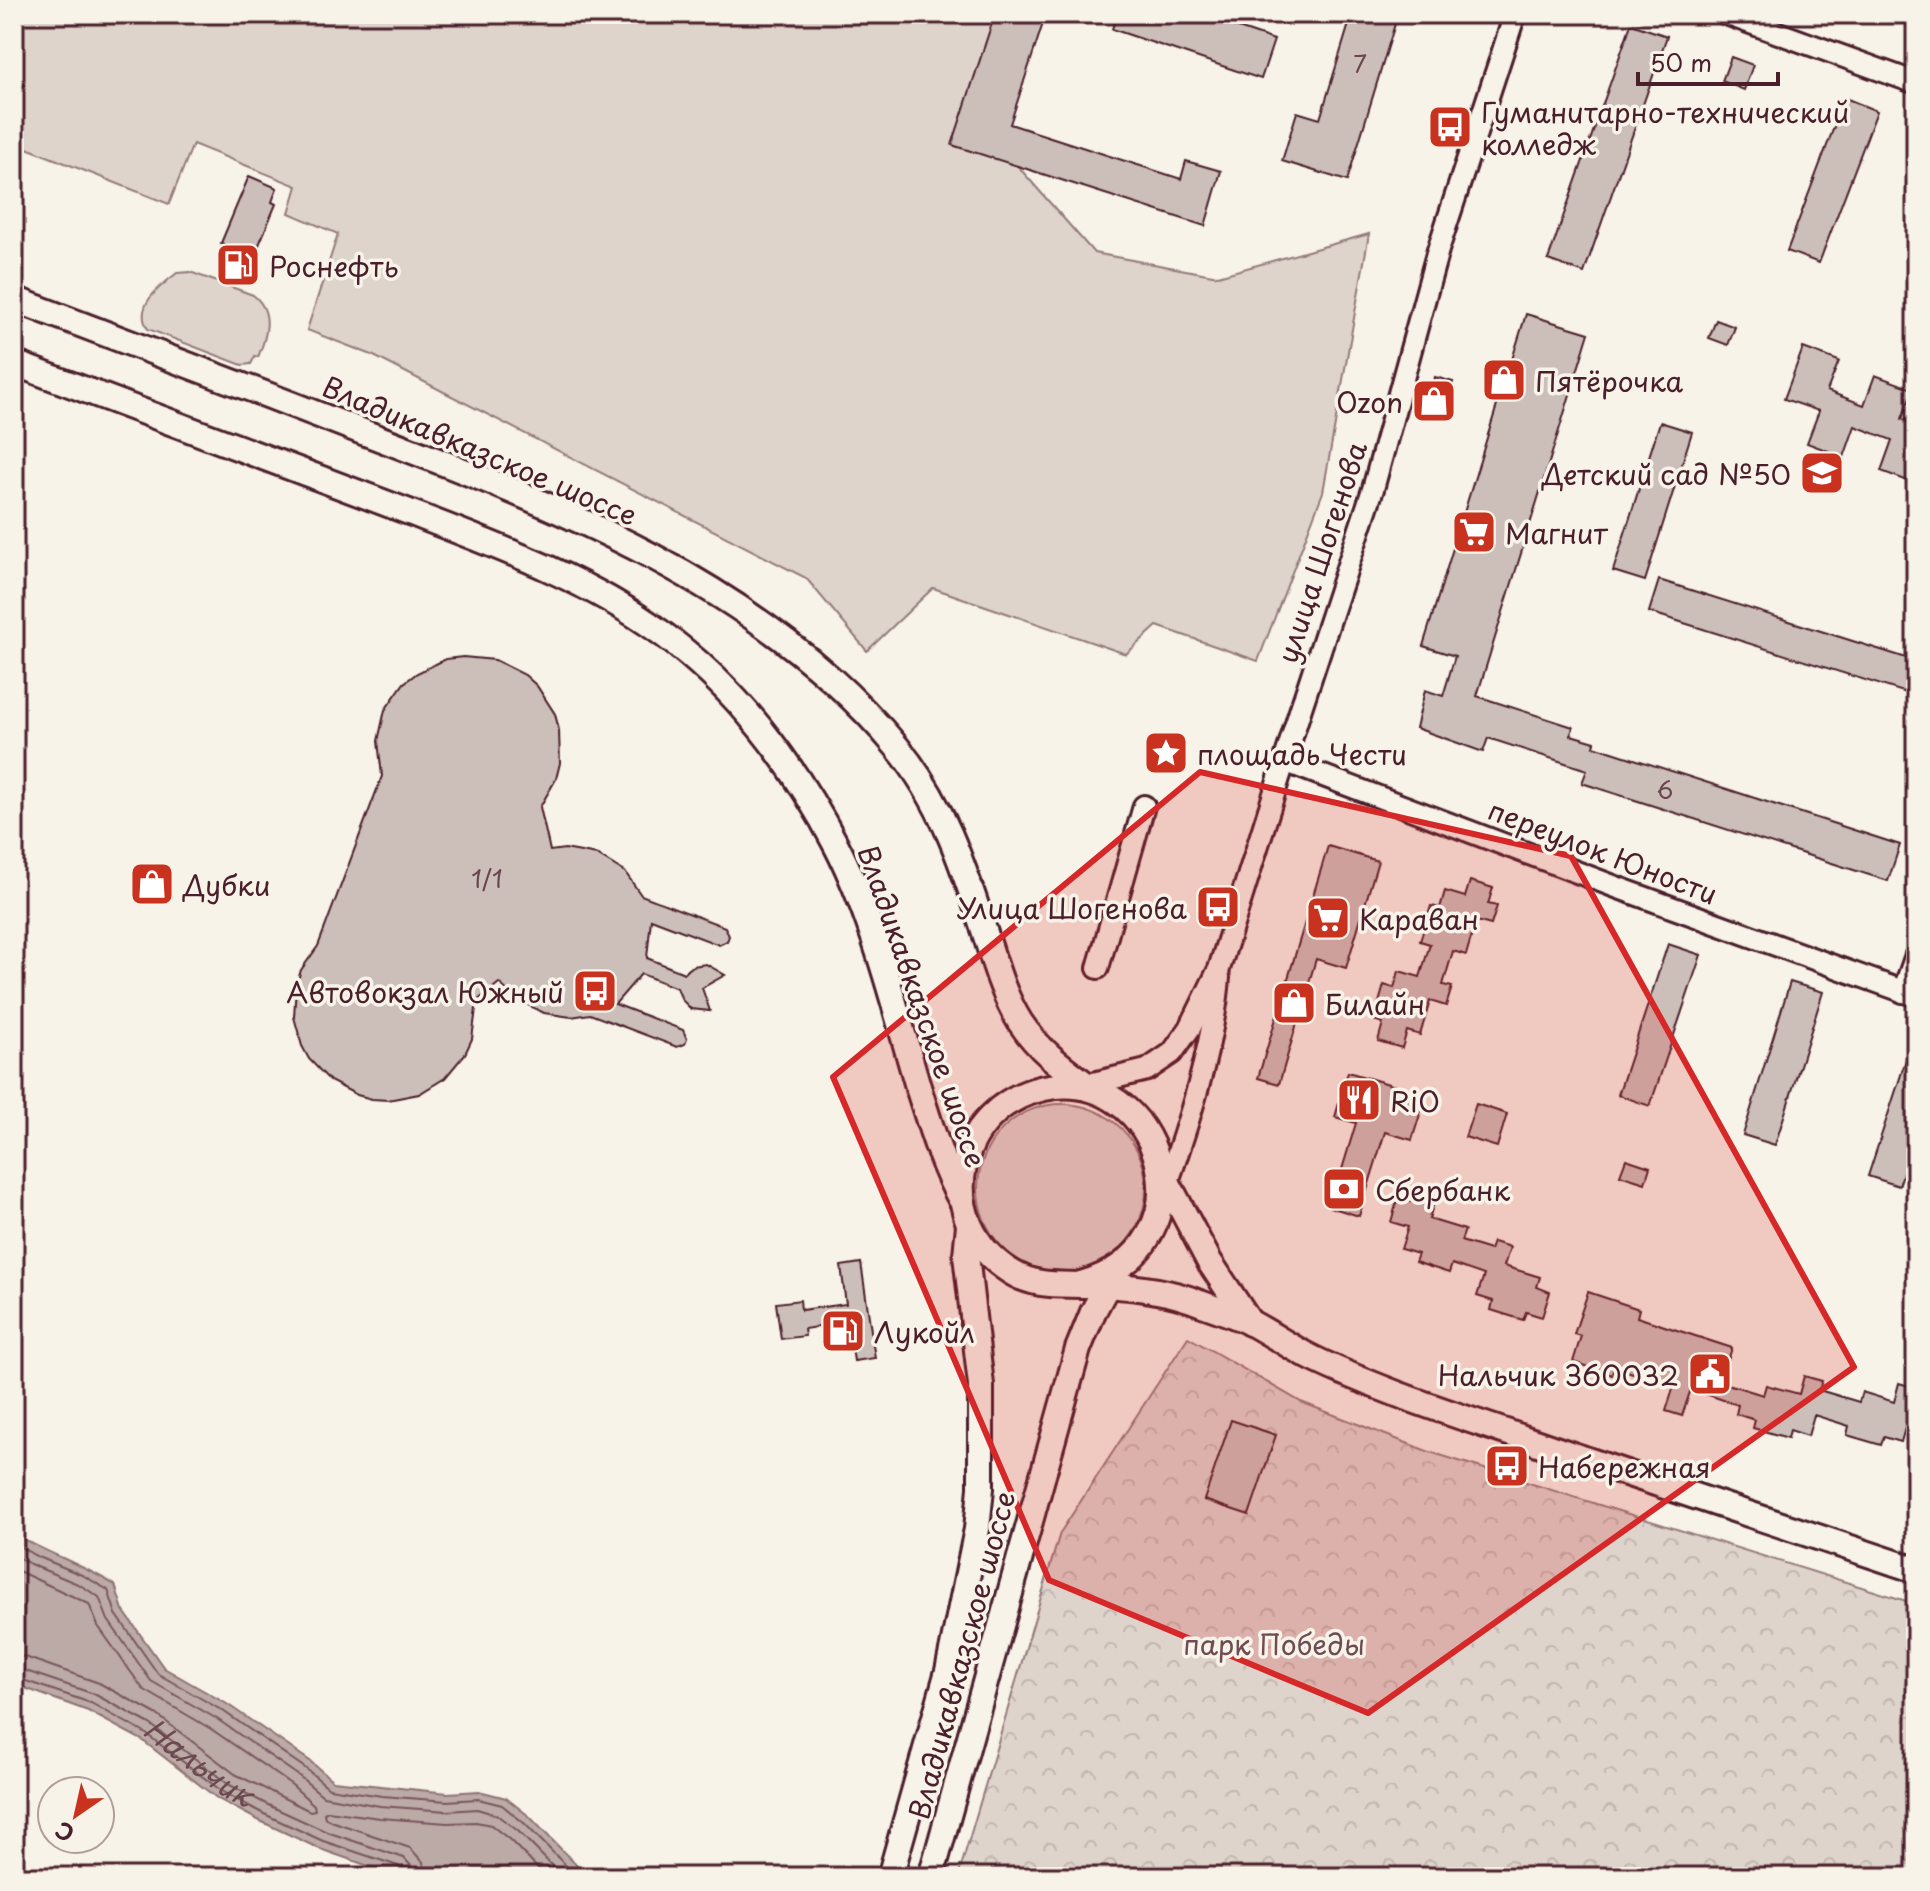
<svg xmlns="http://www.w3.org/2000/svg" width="1930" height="1891" viewBox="0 0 1930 1891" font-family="'Playpen Sans',sans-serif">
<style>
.green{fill:#ded4cc;stroke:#947a7c;stroke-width:2}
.park{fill:url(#park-crowns);stroke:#947a7c;stroke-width:2}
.water{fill:#bcaaa7;stroke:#8e7275;stroke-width:2}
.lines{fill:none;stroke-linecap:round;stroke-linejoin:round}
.shore{stroke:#78575d;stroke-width:2}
.building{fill:#ccbfb9;stroke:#4a1f2b;stroke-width:2}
.minor-casing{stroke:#4a1f2b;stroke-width:26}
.major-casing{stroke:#4a1f2b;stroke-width:30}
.minor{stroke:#f7f3e8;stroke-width:20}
.major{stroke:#f7f3e8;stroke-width:24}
.marked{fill:#d62828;fill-opacity:0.2;stroke:#d62828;stroke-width:6;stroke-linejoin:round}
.labels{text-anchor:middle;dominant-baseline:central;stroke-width:7;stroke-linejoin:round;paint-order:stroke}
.number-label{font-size:24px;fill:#6a474e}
.poi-label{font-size:28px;fill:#4a1f2b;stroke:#f7f3e8;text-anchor:start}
.street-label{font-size:28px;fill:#4a1f2b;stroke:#f7f3e8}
.park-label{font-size:28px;fill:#6f4c53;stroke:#f7f3e8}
.water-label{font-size:30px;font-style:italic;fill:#6c4950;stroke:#f7f3e8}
</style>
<defs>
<pattern id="park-crowns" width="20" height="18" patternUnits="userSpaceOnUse" patternTransform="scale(2)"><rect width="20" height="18" fill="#ded4cc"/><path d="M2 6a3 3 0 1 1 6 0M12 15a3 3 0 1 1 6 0" fill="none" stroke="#c0b6af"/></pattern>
</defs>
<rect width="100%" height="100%" fill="#f7f3e8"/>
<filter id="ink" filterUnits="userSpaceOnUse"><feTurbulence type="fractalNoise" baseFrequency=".0125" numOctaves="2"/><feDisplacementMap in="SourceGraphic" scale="16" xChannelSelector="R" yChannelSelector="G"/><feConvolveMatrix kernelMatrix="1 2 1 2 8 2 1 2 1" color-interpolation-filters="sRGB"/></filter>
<g filter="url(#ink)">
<g class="green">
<polygon points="14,14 992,14 1008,155 1094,253 1218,276 1369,234 1323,492 1258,661 1157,626 1126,654 933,588 867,651 806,578 372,355 307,330 338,234 289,213 297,186 193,144 169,204 14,143"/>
<path d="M 177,273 L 190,272 L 253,295 C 274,311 267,336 258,357 L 255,356 L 251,364 L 242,365 L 148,329 C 133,306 160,286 177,273 Z"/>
<circle cx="1062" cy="1188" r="84"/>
</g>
<polygon class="park" points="1188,1337 1301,1402 1427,1451 1916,1604 1916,1877 958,1877 1060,1533"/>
<path class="water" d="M 14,1534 C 47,1553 83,1565 115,1585 L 123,1610 L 164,1668 L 227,1704 L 310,1761 L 333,1781 L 448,1793 L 479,1791 L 506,1798 L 530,1817 L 588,1877 L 413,1877 L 380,1870 L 320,1849 L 258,1820 L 218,1799 L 142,1740 L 88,1711 L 14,1684 Z"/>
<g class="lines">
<g class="shore">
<polyline points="14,1543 34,1555 84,1576 108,1590 116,1614 158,1674 223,1711 305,1768 329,1788 382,1796 447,1801 478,1799 502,1805 524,1823 577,1877"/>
<polyline points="14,1555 30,1564 80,1585 99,1597 108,1620 151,1681 217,1719 299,1776 323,1796 380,1806 447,1811 477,1809 497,1815 518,1831 563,1877"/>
<polyline points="14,1569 89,1604 98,1626 143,1689 211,1729 292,1785 314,1805 315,1810 310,1811 235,1774 156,1714 99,1683 25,1657 14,1655"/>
<path id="s1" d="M 14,1667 L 94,1694 L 150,1724 L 228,1784 L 266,1804 L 327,1832 L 404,1858 L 412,1867 L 413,1877"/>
<polyline points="14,1677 91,1703 145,1733 223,1792 262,1813 323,1841 398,1866 403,1871 403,1877"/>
<polyline points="426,1877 423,1862 410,1848 331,1821 325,1818 324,1813 328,1811 380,1818 447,1823 476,1822 491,1825 510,1840 546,1877"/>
</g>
</g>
<g class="building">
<polygon points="995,14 1046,14 1010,124 1181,179 1186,161 1221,171 1205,226 952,145"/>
<polygon points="1117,14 1197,14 1274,40 1261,79 1112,29"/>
<polygon points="1352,14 1398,14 1347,181 1282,161 1297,112 1320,119"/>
<polygon points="1631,24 1667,36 1584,273 1548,260"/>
<polygon points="1731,57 1753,65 1744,90 1722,81"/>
<polygon points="1845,98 1877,111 1819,263 1787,251"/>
<polygon points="249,176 277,188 272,202 276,204 254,257 221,243"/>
<polygon points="1526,314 1589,333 1477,696 1573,727 1571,735 1595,742 1594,746 1900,845 1888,881 1582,783 1587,770 1488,738 1483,752 1416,728 1425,690 1443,696 1455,656 1423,646 1502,389 1489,384 1496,361 1510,366"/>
<polygon points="1716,320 1735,327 1728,345 1709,338"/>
<polygon points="1803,348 1839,361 1827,391 1864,405 1875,375 1913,389 1902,419 1916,424 1916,484 1881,471 1892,440 1855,426 1844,457 1807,443 1819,411 1784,399"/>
<polygon points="1435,377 1453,382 1445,410 1428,405"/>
<polygon points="1660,422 1692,432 1645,581 1613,571"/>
<polygon points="1659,580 1916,661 1916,696 1649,612"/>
<polygon points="463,657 495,660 525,675 537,686 555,714 559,730 560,763 556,779 540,807 550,851 565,849 597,855 625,872 641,895 725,927 729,936 727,941 719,945 651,919 647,958 684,973 693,966 706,964 725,975 702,988 710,1011 691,1009 682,1000 677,988 641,974 615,1004 683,1030 687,1039 685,1044 677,1047 590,1014 571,1017 544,1013 516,999 499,983 477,1001 472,1039 465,1054 445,1078 419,1094 388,1100 372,1099 357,1095 330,1081 309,1059 302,1046 294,1017 296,986 301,970 318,946 382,776 378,741 385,710 404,683 417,673 446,659"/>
<polygon points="1328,846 1378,861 1346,968 1316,959 1279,1084 1258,1078"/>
<polygon points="1470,881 1493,888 1488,904 1497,906 1491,925 1476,921 1466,955 1453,951 1443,985 1452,987 1446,1006 1430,1001 1420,1035 1407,1031 1402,1048 1378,1041 1383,1023 1374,1020 1384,985 1394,988 1399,971 1420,977 1430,944 1420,941 1431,906 1440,908 1445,891 1465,897"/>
<polygon points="1668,944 1701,955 1650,1106 1618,1095"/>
<polygon points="1790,982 1823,992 1775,1145 1743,1135"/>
<polygon points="1913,1038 1916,1038 1916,1133 1899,1186 1868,1176"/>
<polygon points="1348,1072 1426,1095 1412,1140 1385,1132 1359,1216 1330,1207 1333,1197 1328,1187 1331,1180 1340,1176 1356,1123 1335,1117"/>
<polygon points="1476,1104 1507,1114 1497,1147 1465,1137"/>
<polygon points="1626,1159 1650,1167 1645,1183 1620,1175"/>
<polygon points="1418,1194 1435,1199 1429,1219 1465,1230 1461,1241 1490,1250 1493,1242 1510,1247 1504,1266 1540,1277 1537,1287 1550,1292 1542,1317 1526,1312 1523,1320 1491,1310 1493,1301 1477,1296 1484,1275 1452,1264 1449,1273 1415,1262 1418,1254 1401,1249 1408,1227 1391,1222 1398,1198 1415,1203"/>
<polygon points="861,1263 875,1358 854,1361 848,1322 804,1329 805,1336 781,1339 776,1303 800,1300 801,1310 846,1304 841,1266"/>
<polygon points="1588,1292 1639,1309 1637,1317 1732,1348 1721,1382 1763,1395 1766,1385 1799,1394 1804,1376 1822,1381 1819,1390 1859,1402 1862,1392 1894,1402 1899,1383 1916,1388 1916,1424 1907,1421 1901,1442 1884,1437 1881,1445 1847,1435 1849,1426 1814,1415 1808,1436 1790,1430 1788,1438 1753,1428 1755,1420 1736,1414 1738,1405 1691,1389 1682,1416 1666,1411 1674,1386 1614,1367 1612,1375 1573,1362 1581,1336 1574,1334"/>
<polygon points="1231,1420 1276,1435 1249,1515 1204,1500"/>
</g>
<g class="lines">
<g class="minor-casing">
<g id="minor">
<polyline points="1726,14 1916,83"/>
<polyline points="1284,761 1616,887 1916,996"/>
<polyline points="1098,968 1144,806"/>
<polyline points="1903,992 1916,955"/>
<polyline points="1077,1087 1147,1070 1172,1053 1190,1028 1219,969 1301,708 1373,489 1438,250 1515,14"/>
<path d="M 1164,1193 C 1187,1128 1214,1045 1219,977"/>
</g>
</g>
<g class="major-casing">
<g id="major">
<path d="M 14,299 C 131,343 247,387 363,432 C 557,506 760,583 897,747 C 942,801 963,865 984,930 C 994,961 1003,995 1020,1022 C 1039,1051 1065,1069 1092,1089"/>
<path d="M 14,363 C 146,413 277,462 409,512 C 494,545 586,578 660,632 C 735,686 794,764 836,845 C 873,916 896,1013 919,1090 C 931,1127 941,1163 960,1198"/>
<polyline points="1161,1170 1209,1261 1250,1323"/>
<path d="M 1081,1284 C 1219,1245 1160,1063 1044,1088 C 953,1108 931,1222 1011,1272 C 1035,1287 1058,1284 1084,1285 C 1120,1285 1156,1288 1189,1299 C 1210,1307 1234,1314 1253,1324 C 1271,1334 1288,1345 1306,1355 C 1335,1370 1366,1382 1397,1394 C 1439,1410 1483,1424 1526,1439 C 1656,1484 1786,1526 1916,1570"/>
<polyline points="890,1877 948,1671 977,1529 981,1488 981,1385 966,1255 969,1225"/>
<polyline points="931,1877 1078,1349 1093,1312 1114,1273"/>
</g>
</g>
<use href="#minor" class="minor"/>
<use href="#major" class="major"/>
</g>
</g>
<path class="marked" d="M 1200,772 L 1571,856 L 1854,1367 L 1368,1713 L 1049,1580 L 833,1077 Z"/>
<defs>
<g id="bus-square" transform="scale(2.3)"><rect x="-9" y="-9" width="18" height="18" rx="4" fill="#c8321e" stroke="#f7f3e8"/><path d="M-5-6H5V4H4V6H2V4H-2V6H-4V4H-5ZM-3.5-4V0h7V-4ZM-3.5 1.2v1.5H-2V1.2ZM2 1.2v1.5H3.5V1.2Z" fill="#fff"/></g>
<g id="fuel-square" transform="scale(2.3)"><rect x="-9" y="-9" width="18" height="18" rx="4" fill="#c8321e" stroke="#f7f3e8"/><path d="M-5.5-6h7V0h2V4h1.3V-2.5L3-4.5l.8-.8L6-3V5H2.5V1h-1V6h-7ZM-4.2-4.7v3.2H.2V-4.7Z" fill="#fff"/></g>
<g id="shop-square" transform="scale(2.3)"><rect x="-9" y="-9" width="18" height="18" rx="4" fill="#c8321e" stroke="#f7f3e8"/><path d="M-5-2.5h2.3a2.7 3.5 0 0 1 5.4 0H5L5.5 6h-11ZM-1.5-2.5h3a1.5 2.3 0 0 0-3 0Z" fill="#fff"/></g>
<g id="school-square" transform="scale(2.3)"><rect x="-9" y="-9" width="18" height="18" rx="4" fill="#c8321e" stroke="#f7f3e8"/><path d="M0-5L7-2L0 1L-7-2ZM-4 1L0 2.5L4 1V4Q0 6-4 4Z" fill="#fff"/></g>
<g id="supermarket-square" transform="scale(2.3)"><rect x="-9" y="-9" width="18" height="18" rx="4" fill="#c8321e" stroke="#f7f3e8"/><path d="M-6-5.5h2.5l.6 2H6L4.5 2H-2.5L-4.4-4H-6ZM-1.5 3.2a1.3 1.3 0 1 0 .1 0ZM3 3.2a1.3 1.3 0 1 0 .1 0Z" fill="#fff"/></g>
<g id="sight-square" transform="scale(2.3)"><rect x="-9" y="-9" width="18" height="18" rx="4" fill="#c8321e" stroke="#f7f3e8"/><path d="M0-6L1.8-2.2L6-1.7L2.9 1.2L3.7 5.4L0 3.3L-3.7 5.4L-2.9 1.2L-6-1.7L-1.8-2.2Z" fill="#fff"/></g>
<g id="restaurant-square" transform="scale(2.3)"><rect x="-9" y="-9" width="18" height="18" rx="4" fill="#c8321e" stroke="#f7f3e8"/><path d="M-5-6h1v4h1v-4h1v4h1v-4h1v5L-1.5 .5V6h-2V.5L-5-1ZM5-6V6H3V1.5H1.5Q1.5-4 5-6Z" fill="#fff"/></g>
<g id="bank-square" transform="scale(2.3)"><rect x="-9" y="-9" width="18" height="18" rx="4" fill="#c8321e" stroke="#f7f3e8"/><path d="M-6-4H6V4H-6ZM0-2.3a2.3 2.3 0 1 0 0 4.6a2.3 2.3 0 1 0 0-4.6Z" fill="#fff"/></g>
<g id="civic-square" transform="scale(2.3)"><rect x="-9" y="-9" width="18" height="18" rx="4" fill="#c8321e" stroke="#f7f3e8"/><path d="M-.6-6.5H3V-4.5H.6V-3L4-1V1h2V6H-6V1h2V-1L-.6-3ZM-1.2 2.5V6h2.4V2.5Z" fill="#fff"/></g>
</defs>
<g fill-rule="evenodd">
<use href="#bus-square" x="1450" y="127"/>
<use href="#fuel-square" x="238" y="265"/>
<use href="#shop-square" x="1504" y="380"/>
<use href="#shop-square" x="1434" y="401"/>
<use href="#school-square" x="1822" y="473"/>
<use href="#supermarket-square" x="1474" y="532"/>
<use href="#sight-square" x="1166" y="753"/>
<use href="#shop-square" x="152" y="884"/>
<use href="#bus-square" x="1218" y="907"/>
<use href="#supermarket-square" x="1328" y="918"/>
<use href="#bus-square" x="595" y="991"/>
<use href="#shop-square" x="1294" y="1003"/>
<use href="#restaurant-square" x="1359" y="1100"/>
<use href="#bank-square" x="1344" y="1189"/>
<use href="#fuel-square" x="843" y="1331"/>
<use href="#civic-square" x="1710" y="1374"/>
<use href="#bus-square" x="1507" y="1466"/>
</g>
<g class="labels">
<g class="number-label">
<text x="1360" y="63">7</text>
<text x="1665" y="789">6</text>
<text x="487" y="878">1/1</text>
</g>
<g class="poi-label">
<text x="1481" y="111">Гуманитарно-технический<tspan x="1481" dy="32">колледж</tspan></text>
<text x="269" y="265">Роснефть</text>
<text x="1535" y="380">Пятёрочка</text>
<text x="1403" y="401" text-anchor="end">Ozon</text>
<text x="1791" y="473" text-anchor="end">Детский сад №50</text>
<text x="1505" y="532">Магнит</text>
<text x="1197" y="753">площадь Чести</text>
<text x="183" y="884">Дубки</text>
<text x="1187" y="907" text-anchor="end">Улица Шогенова</text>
<text x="1359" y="918">Караван</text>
<text x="564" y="991" text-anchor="end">Автовокзал Южный</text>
<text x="1325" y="1003">Билайн</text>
<text x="1390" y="1100">RiO</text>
<text x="1375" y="1189">Сбербанк</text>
<text x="874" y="1331">Лукойл</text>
<text x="1679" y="1374" text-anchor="end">Нальчик 360032</text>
<text x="1538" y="1466">Набережная</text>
</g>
<g class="street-label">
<text transform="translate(480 450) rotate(23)">Владикавказское шоссе</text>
<text transform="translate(1321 552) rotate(-72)">улица Шогенова</text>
<text transform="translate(1603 851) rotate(21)">переулок Юности</text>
<text transform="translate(923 1006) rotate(71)">Владикавказское шоссе</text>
<text transform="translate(961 1655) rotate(-75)">Владикавказское шоссе</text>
</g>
<g class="park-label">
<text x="1274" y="1643">парк Победы</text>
</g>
<g class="water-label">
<text stroke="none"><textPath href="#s1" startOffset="210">Нальчик</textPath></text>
</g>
</g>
<rect width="1930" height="1891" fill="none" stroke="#f7f3e8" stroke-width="48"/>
<rect x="24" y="24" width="1882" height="1843" fill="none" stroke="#4a1f2b" stroke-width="3" filter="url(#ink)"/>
<g transform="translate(76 1815) rotate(214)"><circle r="38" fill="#f7f3e8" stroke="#b29e9c" stroke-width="2"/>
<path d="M0-6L14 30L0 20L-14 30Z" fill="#c8321e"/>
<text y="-12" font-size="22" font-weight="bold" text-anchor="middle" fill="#4a1f2b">С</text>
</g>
<path d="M1638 72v12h140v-12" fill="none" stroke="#4a1f2b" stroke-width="4"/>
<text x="1650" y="72" font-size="24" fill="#4a1f2b" stroke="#f7f3e8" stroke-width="6" paint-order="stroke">50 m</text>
</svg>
